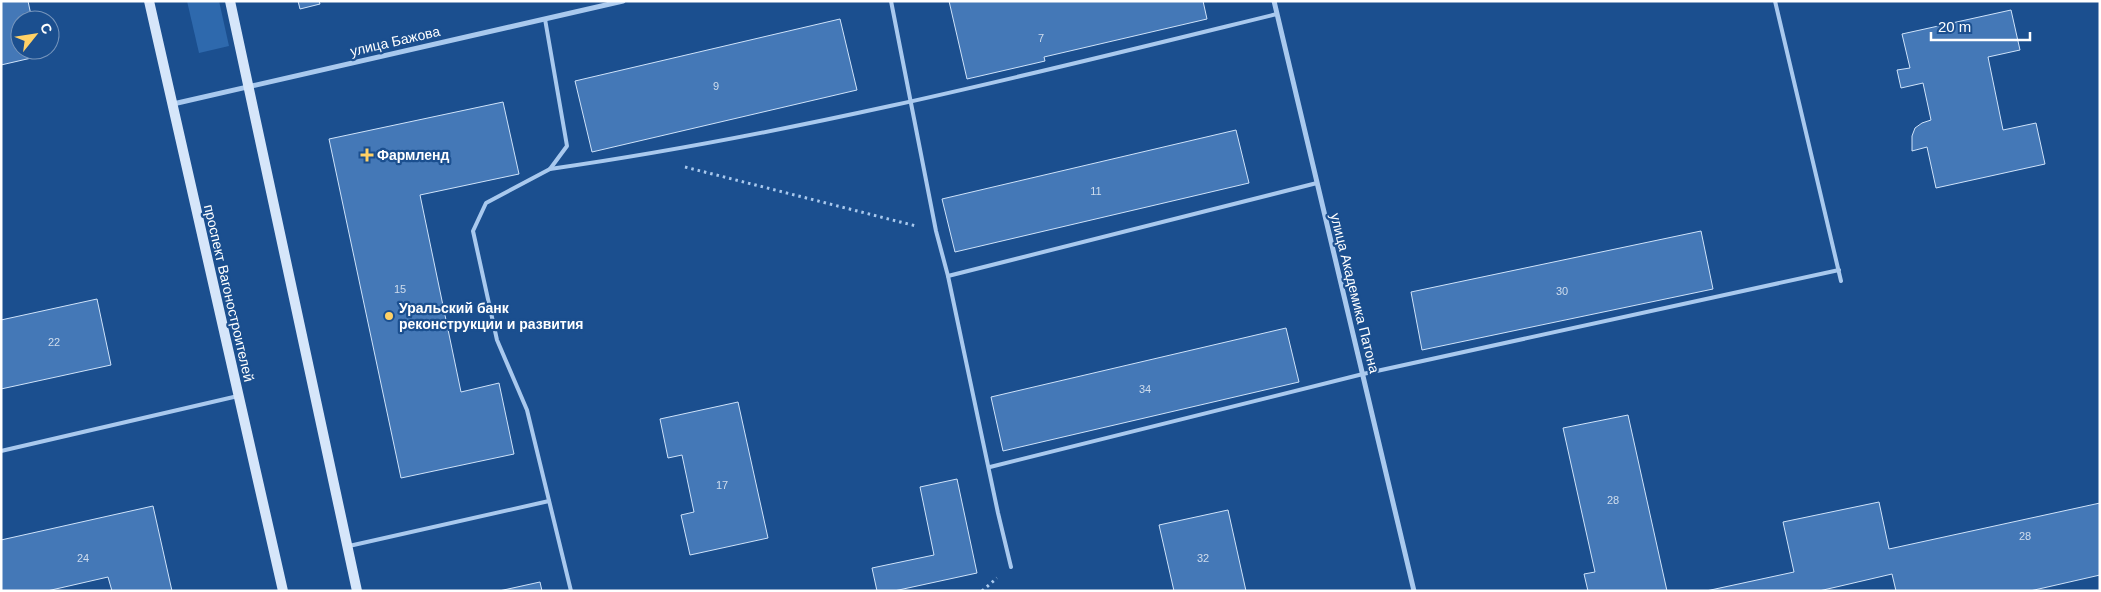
<svg xmlns="http://www.w3.org/2000/svg" width="2101" height="592" viewBox="0 0 2101 592" font-family="Arial,sans-serif">
<style>
.green{fill:#2e69ad}
.building{fill:#4478b7;stroke:#cfe3fa}
.lines{fill:none;stroke-linecap:round;stroke-linejoin:round}
.path{stroke:#a9c9ee;stroke-width:3;stroke-dasharray:2.5 4;stroke-linecap:butt}
.service{stroke:#a9c9ee;stroke-width:4}
.minor{stroke:#a9c9ee;stroke-width:5}
.secondary{stroke:#d6e6fa;stroke-width:10}
.poi-dot{fill:#ffd166;stroke:#1b4f8f;stroke-width:2}
.labels{text-anchor:middle;dominant-baseline:central;stroke-width:4.5;stroke-linejoin:round;paint-order:stroke}
.number-label{font-size:11px;fill:#d0dded}
.street-label{font-size:14px;fill:#fff;stroke:#1b4f8f}
.poi-label{font-size:14px;font-weight:bold;fill:#fff;stroke:#1b4f8f;text-anchor:start}
</style>
<rect width="100%" height="100%" fill="#1b4f8f"/>
<polygon class="green" points="187,1 219,1 229,46 199,53"/>
<g class="building">
<polygon points="1,1 28,1 32,20 20,20 20,50 39,50 40,56 1,65"/>
<polygon points="298,1 319,1 320,4 300,9"/>
<polygon points="949,1 1203,1 1207,19 1044,57 1045,61 967,79"/>
<polygon points="2011,10 2020,50 1988,57 2003,130 2036,123 2045,164 1936,188 1927,147 1912,151 1912,136 1915,128 1922,123 1931,120 1923,83 1901,88 1897,70 1910,68 1902,34"/>
<polygon points="840,19 857,90 592,152 575,81"/>
<polygon points="503,102 519,174 420,195 461,392 499,383 514,454 401,478 329,139"/>
<polygon points="1236,130 1249,183 955,252 942,199"/>
<polygon points="1701,231 1713,289 1422,350 1411,292"/>
<polygon points="97,299 111,365 1,389 1,320"/>
<polygon points="1286,328 1299,382 1003,451 991,397"/>
<polygon points="738,402 768,538 690,555 681,515 694,512 682,455 668,458 660,419"/>
<polygon points="1628,415 1667,591 1588,591 1584,574 1595,572 1563,428"/>
<polygon points="957,479 977,573 894,591 877,591 872,568 934,555 920,487"/>
<polygon points="1879,502 1889,549 2100,503 2100,575 2030,591 1896,591 1892,574 1819,591 1706,591 1794,572 1783,522"/>
<polygon points="153,506 172,591 112,591 108,577 47,591 1,591 1,540"/>
<polygon points="1228,510 1246,591 1174,591 1159,525"/>
<polygon points="540,582 542,591 499,591"/>
</g>
<g class="lines">
<g class="path">
<polyline points="685,167 916,226"/>
<polyline points="982,591 997,578"/>
</g>
<g class="service">
<polyline points="891,1 936,231 948,276 998,513 1011,567"/>
<polyline points="1775,1 1841,281"/>
<polyline points="545,19 567,146 550,169 486,203 473,231 497,340 527,410 571,591"/>
<path d="M 550,169 C 795,134 1036,73 1277,14"/>
<polyline points="948,276 1317,183"/>
<polyline points="1,451 238,396"/>
<polyline points="990,467 1363,374 1839,270"/>
<polyline points="349,546 549,501"/>
</g>
<g class="minor">
<polyline points="1274,1 1414,591"/>
<polyline points="173,104 623,1"/>
</g>
<g class="secondary">
<polyline points="149,1 283,591"/>
<polyline points="230,1 357,591"/>
</g>
</g>
<g class="poi-dot">
<path d="M364.5 147.5h5v5h5v5h-5v5h-5v-5h-5v-5h5z"/>
<circle cx="389" cy="316" r="5"/>
</g>
<g class="labels">
<g class="number-label">
<text x="1041" y="38">7</text>
<text x="716" y="86">9</text>
<text x="1096" y="191">11</text>
<text x="400" y="289">15</text>
<text x="1562" y="291">30</text>
<text x="54" y="342">22</text>
<text x="1145" y="389">34</text>
<text x="722" y="485">17</text>
<text x="1613" y="500">28</text>
<text x="2025" y="536">28</text>
<text x="83" y="558">24</text>
<text x="1203" y="558">32</text>
</g>
<g class="street-label">
<text transform="translate(395 41) rotate(-13)">улица Бажова</text>
<text transform="translate(229 293) rotate(77)">проспект Вагоностроителей</text>
<text transform="translate(1355 293) rotate(76)">улица Академика Патона</text>
</g>
<g class="poi-label">
<text x="377" y="155">Фармленд</text>
<text x="399" y="308">Уральский банк<tspan x="399" dy="16">реконструкции и развития</tspan></text>
</g>
</g>
<rect width="2101" height="592" fill="none" stroke="#ffffff" stroke-width="5"/>
<g transform="translate(35 35) rotate(60)"><circle r="24" fill="#1b4f8f" stroke="#7695bc"/>
<path d="M0-4L9 19L0 12L-9 19Z" fill="#ffd166"/>
<text y="-8" font-size="14" font-weight="bold" text-anchor="middle" fill="#ffffff">С</text>
</g>
<path d="M1931 32v8h99v-8" fill="none" stroke="#ffffff" stroke-width="2.5"/>
<text x="1938" y="32" font-size="15" fill="#ffffff" stroke="#1b4f8f" stroke-width="4" paint-order="stroke">20 m</text>
</svg>
